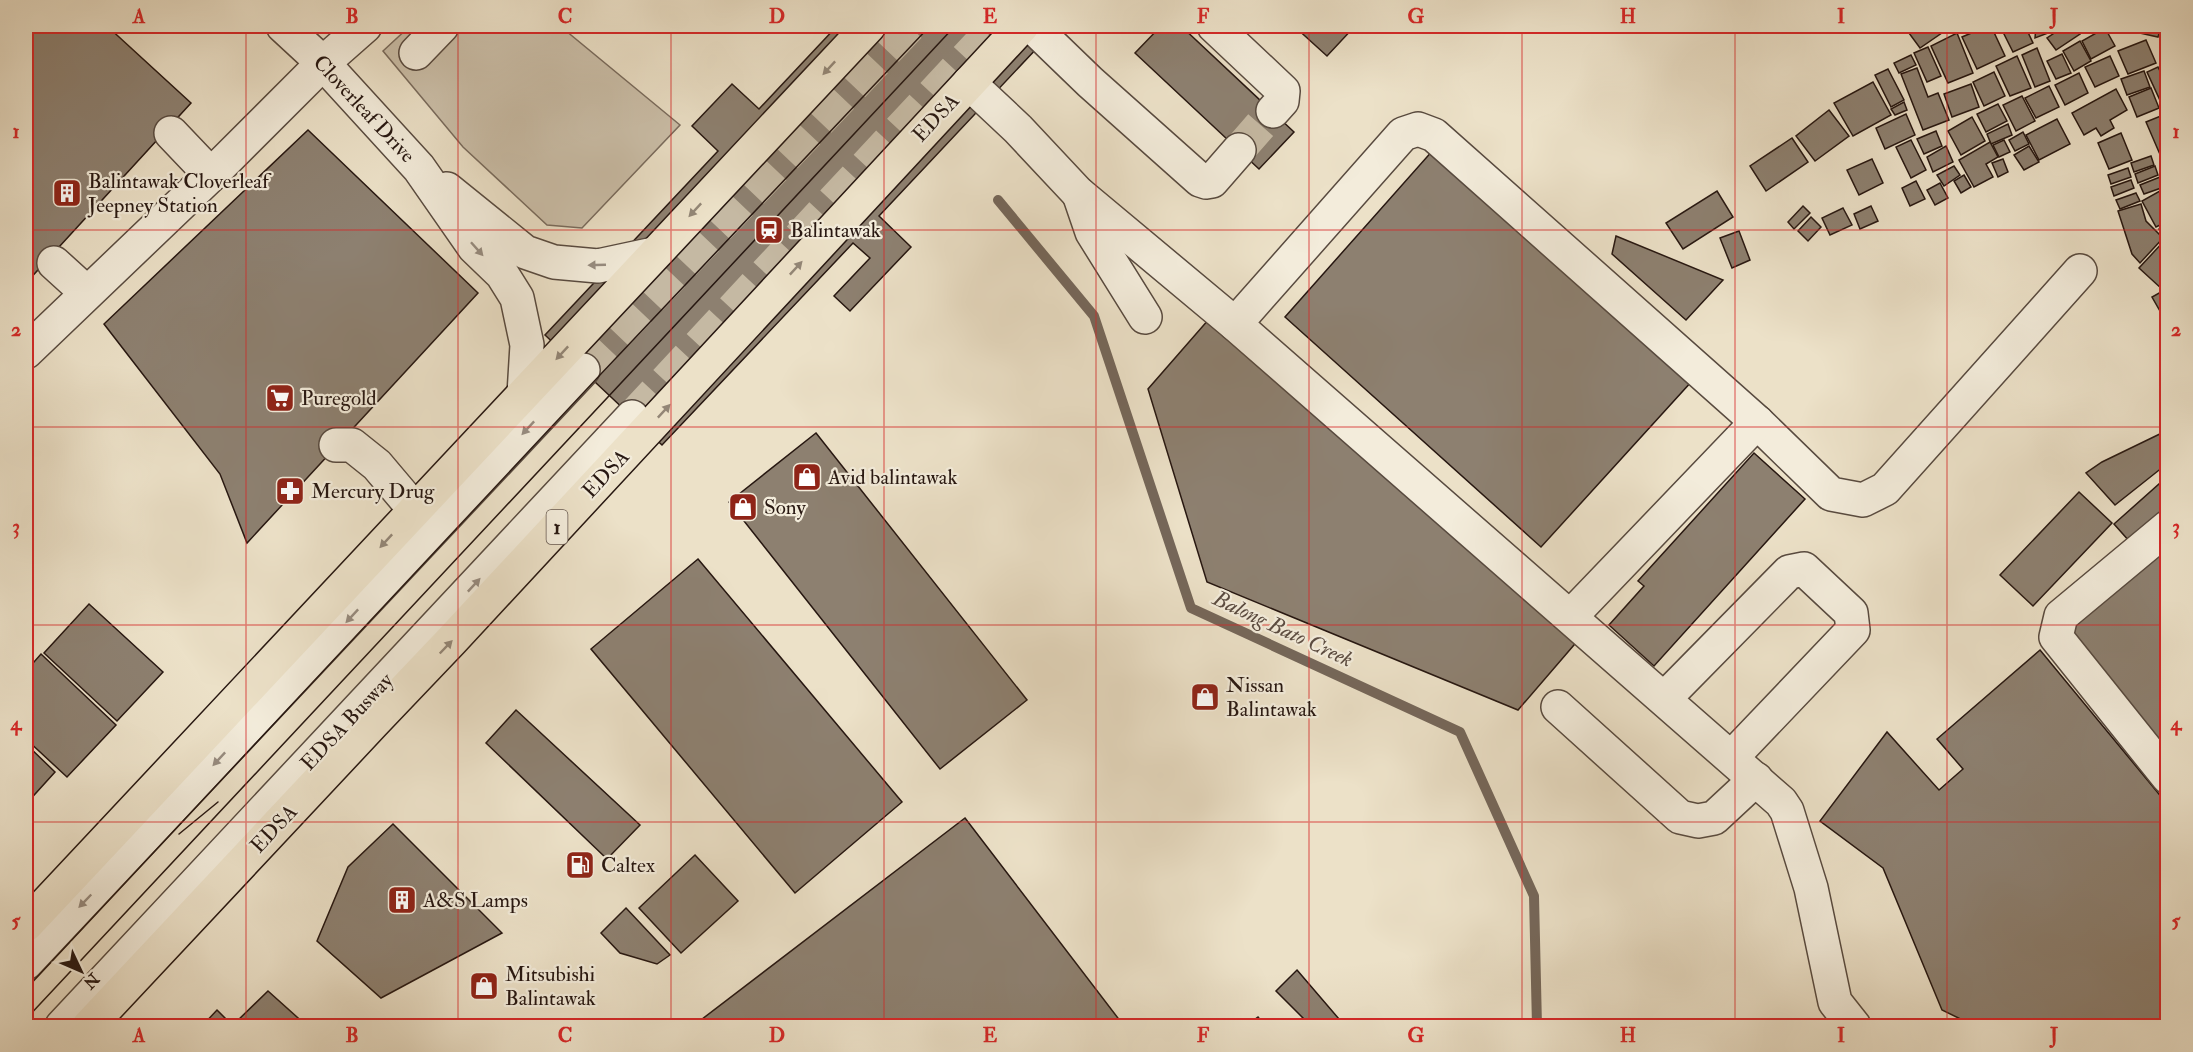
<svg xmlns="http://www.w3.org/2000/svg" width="2193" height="1052" viewBox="0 0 2193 1052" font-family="'IM FELL Double Pica',serif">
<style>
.green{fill:#cbbfa9;stroke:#796b5d;stroke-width:1.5}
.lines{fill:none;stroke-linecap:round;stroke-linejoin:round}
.stream{stroke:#75675a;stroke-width:10}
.building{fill:#8d8070;stroke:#271711;stroke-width:1.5}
.minor-tunnel{stroke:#c5b9a3;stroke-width:33;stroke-dasharray:33 16;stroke-linecap:butt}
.minor-casing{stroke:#584a3f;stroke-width:36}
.highway-casing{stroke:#271711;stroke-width:36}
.minor{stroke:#f3ecdb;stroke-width:33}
.highway{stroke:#ece1c8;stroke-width:33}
.tram{stroke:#271711;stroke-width:1.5}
.oneway{fill:#938676}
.oneway2{fill:#978c80}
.grid{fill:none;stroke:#d62828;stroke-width:1.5;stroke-opacity:0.55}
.labels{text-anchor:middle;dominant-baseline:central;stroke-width:4.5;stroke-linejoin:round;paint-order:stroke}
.shield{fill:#f3ecdb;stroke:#64574e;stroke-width:1.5}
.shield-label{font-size:20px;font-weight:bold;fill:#271711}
.street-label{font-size:21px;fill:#271711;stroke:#f3ecdb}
.poi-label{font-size:21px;fill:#271711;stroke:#f3ecdb;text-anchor:start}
.water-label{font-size:22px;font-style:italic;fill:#5b4c41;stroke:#f3ecdb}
.neatline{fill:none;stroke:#d62828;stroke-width:2}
.grid-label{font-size:20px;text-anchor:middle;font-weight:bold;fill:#d62828}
</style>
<rect width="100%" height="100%" fill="#ece1c8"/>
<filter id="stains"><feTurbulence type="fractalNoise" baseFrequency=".00333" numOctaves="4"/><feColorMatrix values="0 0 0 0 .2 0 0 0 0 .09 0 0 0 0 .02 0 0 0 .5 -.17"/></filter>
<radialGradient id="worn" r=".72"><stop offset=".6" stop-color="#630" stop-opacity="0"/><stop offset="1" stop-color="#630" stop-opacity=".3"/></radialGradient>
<polygon class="green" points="410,26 560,26 680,125 582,228 547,225 463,147 383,51"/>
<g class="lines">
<polyline class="stream" points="998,200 1094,316 1191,608 1460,732 1534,896 1537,1026"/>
</g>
<g class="building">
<polygon points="26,26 107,26 191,103 26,283"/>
<polygon points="837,26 1015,26 1038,47 879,216 911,247 850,311 834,296 870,258 853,243 662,445 545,335 718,151 692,126 732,84 759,109"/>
<polygon points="1161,26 1181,26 1294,132 1259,169 1135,53"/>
<polygon points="1294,26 1355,26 1327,56"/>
<polygon points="1911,26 1952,26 1920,48 1906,29"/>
<polygon points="1988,26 1991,26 2005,56 1977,69 1962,37"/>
<polygon points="2005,26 2025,26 2033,43 2013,52 2001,28"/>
<polygon points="2036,26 2056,26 2056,30 2035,38"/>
<polygon points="2065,26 2074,26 2080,34 2056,50 2047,38"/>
<polygon points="2078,26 2096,26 2094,32"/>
<polygon points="2111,26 2132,26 2129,33"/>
<polygon points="2136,26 2161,26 2158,37 2135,32"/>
<polygon points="2167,26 2168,26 2168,47 2162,45"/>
<polygon points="2105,28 2115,46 2091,59 2082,41"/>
<polygon points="1957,33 1973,73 1948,83 1931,46"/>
<polygon points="2146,40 2156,63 2128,74 2118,51"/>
<polygon points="2080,41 2091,61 2074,71 2063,51"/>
<polygon points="1928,47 1941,76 1927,82 1914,53"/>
<polygon points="2037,48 2050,81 2035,87 2022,55"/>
<polygon points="2062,54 2071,73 2056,79 2047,61"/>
<polygon points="1911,55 1916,65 1899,73 1894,63"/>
<polygon points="2017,56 2031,88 2010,96 1996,66"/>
<polygon points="2110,56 2119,76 2095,87 2085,67"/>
<polygon points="2158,67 2168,88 2168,108 2164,109 2147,72"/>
<polygon points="1917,68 1928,97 1938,93 1949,120 1923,130 1901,74"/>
<polygon points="1888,69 1904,100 1891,107 1875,75"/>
<polygon points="2144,71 2150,87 2127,95 2121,79"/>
<polygon points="1994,72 2005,96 1984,106 1973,82"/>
<polygon points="2079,73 2088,93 2065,105 2055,85"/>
<polygon points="1873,82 1891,115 1853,136 1834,103"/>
<polygon points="1971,84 1979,107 1952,117 1944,94"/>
<polygon points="2049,86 2059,107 2036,118 2025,98"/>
<polygon points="2151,88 2159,108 2137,117 2129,97"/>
<polygon points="2116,89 2127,110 2110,120 2114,128 2101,136 2096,128 2084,135 2072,113"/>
<polygon points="2022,96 2035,121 2016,131 2003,105"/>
<polygon points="1904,102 1907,110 1895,115 1891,109"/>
<polygon points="1998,104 2007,121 1986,132 1977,114"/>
<polygon points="1829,110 1849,136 1815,161 1796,136"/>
<polygon points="2168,113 2168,173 2146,122"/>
<polygon points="1906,114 1915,135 1885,149 1876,128"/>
<polygon points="1972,117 1985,141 1961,155 1948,131"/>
<polygon points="2057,119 2070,144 2039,160 2026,135"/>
<polygon points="2008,124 2012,135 1991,144 1987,134"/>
<polygon points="308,130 478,293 247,543 220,474 104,324"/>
<polygon points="1936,131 1942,146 1924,154 1917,139"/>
<polygon points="2023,132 2029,144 2015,151 2009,140"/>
<polygon points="2121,133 2132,160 2109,169 2098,143"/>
<polygon points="1792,138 1808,162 1766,191 1750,166"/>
<polygon points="1911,140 1926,170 1911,178 1896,147"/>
<polygon points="2004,140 2010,152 1999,157 1993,145"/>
<polygon points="1990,142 1998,157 1986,164 1993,177 1974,187 1959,160"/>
<polygon points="1946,146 1953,162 1933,172 1927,157"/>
<polygon points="2029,146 2039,162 2024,170 2014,155"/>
<polygon points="1434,149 1692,381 1541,547 1285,317"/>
<polygon points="2151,156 2154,165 2134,172 2131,163"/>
<polygon points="1872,159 1883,183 1859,195 1847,170"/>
<polygon points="2003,159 2008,172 1998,177 1992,163"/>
<polygon points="1954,166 1960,175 1944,186 1937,175"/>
<polygon points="2155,166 2158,175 2138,183 2135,174"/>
<polygon points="2128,168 2131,177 2111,184 2108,175"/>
<polygon points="1964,175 1971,187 1961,193 1954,181"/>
<polygon points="2160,177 2164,187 2144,194 2140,185"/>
<polygon points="2131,180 2134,188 2114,196 2111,187"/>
<polygon points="1916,181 1925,199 1910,206 1902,188"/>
<polygon points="1940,183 1948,198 1935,205 1927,190"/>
<polygon points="2167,187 2168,221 2156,227 2142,201"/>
<polygon points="1717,191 1733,217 1683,249 1666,223"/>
<polygon points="2136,193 2140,201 2120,209 2116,200"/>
<polygon points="2141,204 2146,221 2163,238 2140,263 2132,254 2118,211"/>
<polygon points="1803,206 1810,213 1794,229 1788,222"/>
<polygon points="1871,206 1878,221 1860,229 1854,214"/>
<polygon points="1843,208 1852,225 1830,235 1822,218"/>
<polygon points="1811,217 1821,227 1808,241 1798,231"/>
<polygon points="2168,225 2168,284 2163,290 2139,268 2165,240 2159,229"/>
<polygon points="1739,231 1750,260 1732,268 1720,238"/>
<polygon points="1616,236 1723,280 1686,320 1612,254"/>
<polygon points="2168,288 2168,307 2160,311 2152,297"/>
<polygon points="1216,311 1586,631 1518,710 1207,582 1148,389"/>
<polygon points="2168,430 2168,463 2115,505 2086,473 2102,462"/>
<polygon points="816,433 1027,700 940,769 729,502"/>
<polygon points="1754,453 1805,499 1654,666 1609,625 1644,586 1638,581"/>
<polygon points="2168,476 2168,524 2138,551 2114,524"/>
<polygon points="2079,492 2112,523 2033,606 2000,575"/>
<polygon points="2168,537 2168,757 2060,624"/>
<polygon points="698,559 902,802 795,893 591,649"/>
<polygon points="89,604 163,672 117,721 44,653"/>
<polygon points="2040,650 2168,805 2168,1026 1975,1026 1942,1010 1883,868 1820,821 1887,732 1939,790 1963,769 1937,739"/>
<polygon points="41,654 116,725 67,777 26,739 26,671"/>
<polygon points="516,710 640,825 607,859 486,743"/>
<polygon points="26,744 55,772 26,804"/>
<polygon points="965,818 1124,1026 693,1026"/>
<polygon points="393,824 502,933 381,998 317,941 348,867"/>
<polygon points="695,855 738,901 681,953 639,908"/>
<polygon points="626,908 656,940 670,955 657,964 620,953 601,933"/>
<polygon points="1297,970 1345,1026 1311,1026 1276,991"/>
<polygon points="268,991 307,1026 237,1026 234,1024"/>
<polygon points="217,1010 233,1026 202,1026"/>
<polygon points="1258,1017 1265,1026 1246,1026"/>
</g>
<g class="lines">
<g class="minor-tunnel">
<polyline points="1239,150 1273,111"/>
<polyline points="583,370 910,26"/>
<polyline points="632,417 996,26"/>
</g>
<g class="minor-casing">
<g id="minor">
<polyline points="283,26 323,63 419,168 474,247 502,274 517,298 527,345 524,394"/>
<polyline points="1032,26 1090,82 1200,180 1206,182 1212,181 1239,150"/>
<polyline points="1214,26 1283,91 1282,101 1273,111"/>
<polyline points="416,53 442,26"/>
<polyline points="969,83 1018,129 1078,193 1235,324 1781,802 1787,811 1811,888 1835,1002 1854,1026"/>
<polyline points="171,133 211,175"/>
<polyline points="447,189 525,252 554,262 598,266 654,254"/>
<polyline points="1079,194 1092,232 1145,317"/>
<polyline points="54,263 87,293"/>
<polyline points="1235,324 1403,134 1418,129 1434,135 1757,422 1831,494 1863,500 1885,489 2080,271"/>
<polyline points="26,352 211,175 323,63 365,26"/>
<polyline points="336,445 352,445 377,465 415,510"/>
<polyline points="2168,527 2061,616 2056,637 2168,777"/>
<polyline points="1571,616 1757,422"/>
<polyline points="1665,698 1789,572 1804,569 1851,613 1853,630 1732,757"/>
<polyline points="1558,707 1680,817 1698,821 1714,818 1756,779"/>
<polyline points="26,963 583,370"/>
<polyline points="62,1026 632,417"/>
</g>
</g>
<g class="highway-casing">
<g id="highway">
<polyline points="26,925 869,26"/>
<polyline points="89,1026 373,723 452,640 1022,26"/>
</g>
</g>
<use href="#minor" class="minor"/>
<use href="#highway" class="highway"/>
<g class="tram">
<polyline points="179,834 218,802"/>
<polyline points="26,989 600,375 930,26"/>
<polyline points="26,1019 955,26"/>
</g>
</g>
<defs><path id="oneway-solid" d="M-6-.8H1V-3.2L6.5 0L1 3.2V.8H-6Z" transform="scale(1.5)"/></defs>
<g class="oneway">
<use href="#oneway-solid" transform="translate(829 68) rotate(133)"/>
<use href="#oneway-solid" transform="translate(695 210) rotate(133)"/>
<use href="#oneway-solid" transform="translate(796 268) rotate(-47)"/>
<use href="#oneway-solid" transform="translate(562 353) rotate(133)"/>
<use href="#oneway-solid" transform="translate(664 411) rotate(-47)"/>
<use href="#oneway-solid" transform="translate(386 541) rotate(133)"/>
<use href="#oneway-solid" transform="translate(446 647) rotate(-46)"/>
</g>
<g class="oneway2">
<use href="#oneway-solid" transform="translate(477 249) rotate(48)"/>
<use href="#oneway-solid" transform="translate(597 265) rotate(178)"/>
<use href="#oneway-solid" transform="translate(528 428) rotate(133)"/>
<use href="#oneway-solid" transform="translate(474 585) rotate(-47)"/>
<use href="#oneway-solid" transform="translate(352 616) rotate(133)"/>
<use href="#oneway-solid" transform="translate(219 759) rotate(133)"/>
<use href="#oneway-solid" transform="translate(85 901) rotate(134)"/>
</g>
<path class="grid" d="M 246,26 L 246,1026M 458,26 L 458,1026M 671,26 L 671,1026M 884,26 L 884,1026M 1096,26 L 1096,1026M 1309,26 L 1309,1026M 1522,26 L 1522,1026M 1735,26 L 1735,1026M 1947,26 L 1947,1026M 26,230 L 2168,230M 26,427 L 2168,427M 26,625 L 2168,625M 26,822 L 2168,822"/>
<defs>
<g id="building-square" transform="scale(1.5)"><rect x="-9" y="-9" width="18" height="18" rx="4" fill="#8f2418" stroke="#f3ecdb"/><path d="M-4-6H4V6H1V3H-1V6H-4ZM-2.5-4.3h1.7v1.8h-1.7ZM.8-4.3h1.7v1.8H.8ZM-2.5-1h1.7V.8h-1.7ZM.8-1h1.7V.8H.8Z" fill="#fff"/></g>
<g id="station-square" transform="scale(1.5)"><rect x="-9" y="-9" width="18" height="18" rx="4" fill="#8f2418" stroke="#f3ecdb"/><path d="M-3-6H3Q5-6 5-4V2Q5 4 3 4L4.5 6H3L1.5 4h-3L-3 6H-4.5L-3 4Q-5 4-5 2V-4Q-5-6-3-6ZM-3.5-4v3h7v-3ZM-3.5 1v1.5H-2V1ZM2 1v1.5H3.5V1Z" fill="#fff"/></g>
<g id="supermarket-square" transform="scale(1.5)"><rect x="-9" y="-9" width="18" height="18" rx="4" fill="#8f2418" stroke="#f3ecdb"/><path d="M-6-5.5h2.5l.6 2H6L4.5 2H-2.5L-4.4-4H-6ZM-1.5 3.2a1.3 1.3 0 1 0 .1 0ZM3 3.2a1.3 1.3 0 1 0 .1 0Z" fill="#fff"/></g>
<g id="shop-square" transform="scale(1.5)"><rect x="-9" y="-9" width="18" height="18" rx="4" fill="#8f2418" stroke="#f3ecdb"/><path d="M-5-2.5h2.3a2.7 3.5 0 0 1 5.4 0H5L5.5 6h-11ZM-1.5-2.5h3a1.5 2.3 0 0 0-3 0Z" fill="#fff"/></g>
<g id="pharmacy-square" transform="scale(1.5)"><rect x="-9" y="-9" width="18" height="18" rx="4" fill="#8f2418" stroke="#f3ecdb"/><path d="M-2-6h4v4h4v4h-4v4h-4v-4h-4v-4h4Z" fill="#fff"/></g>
<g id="fuel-square" transform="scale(1.5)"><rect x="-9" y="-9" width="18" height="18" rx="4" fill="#8f2418" stroke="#f3ecdb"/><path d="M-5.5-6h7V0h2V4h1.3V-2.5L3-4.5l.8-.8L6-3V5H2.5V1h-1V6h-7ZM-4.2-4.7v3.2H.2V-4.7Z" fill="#fff"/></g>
</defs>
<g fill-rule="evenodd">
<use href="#building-square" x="67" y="193"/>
<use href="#station-square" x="769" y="230"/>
<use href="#supermarket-square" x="280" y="398"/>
<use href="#shop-square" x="807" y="477"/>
<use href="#pharmacy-square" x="290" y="491"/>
<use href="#shop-square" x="743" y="507"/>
<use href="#shop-square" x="1205" y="697"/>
<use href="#fuel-square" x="580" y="865"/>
<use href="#building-square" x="402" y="900"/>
<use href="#shop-square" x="484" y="986"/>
</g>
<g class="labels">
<rect class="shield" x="546.5" y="510" width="21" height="34" rx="4.5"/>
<g class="shield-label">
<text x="557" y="527">1</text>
</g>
<g class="street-label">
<text transform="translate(364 109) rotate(47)">Cloverleaf Drive</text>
<text transform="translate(936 118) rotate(-47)">EDSA</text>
<text transform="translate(606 474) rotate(-47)">EDSA</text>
<text transform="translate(347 722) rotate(-47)">EDSA Busway</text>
<text transform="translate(274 829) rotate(-47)">EDSA</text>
</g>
<g class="poi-label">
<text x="88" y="181">Balintawak Cloverleaf<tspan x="88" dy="24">Jeepney Station</tspan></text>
<text x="790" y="230">Balintawak</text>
<text x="301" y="398">Puregold</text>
<text x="828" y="477">Avid balintawak</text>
<text x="311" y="491">Mercury Drug</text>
<text x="764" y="507">Sony</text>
<text x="1226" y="685">Nissan<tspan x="1226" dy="24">Balintawak</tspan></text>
<text x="601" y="865">Caltex</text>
<text x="423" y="900">A&amp;S Lamps</text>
<text x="505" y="974">Mitsubishi<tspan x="505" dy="24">Balintawak</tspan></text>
</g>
<g class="water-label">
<text transform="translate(1283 629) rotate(25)">Balong Bato Creek</text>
</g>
</g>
<rect width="2193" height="1052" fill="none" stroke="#ece1c8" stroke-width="66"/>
<g transform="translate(81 971) rotate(134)" stroke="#f3ecdb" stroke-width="4.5" paint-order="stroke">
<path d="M0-4.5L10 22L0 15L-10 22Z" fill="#271711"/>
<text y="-9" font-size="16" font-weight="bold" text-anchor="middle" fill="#271711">N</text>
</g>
<rect x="33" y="33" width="2127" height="986" class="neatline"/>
<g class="grid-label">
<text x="139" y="23">A</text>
<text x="352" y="23">B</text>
<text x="565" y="23">C</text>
<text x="777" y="23">D</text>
<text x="990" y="23">E</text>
<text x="1203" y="23">F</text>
<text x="1416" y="23">G</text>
<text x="1628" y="23">H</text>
<text x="1841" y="23">I</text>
<text x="2054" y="23">J</text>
<text x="16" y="138">1</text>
<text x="2176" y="138">1</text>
<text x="16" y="336">2</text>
<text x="2176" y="336">2</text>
<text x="16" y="533">3</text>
<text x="2176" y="533">3</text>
<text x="16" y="730">4</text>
<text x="2176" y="730">4</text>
<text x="16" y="927">5</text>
<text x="2176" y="927">5</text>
<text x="139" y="1042">A</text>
<text x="352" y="1042">B</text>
<text x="565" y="1042">C</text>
<text x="777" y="1042">D</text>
<text x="990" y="1042">E</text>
<text x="1203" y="1042">F</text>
<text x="1416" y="1042">G</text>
<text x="1628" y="1042">H</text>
<text x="1841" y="1042">I</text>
<text x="2054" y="1042">J</text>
</g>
<rect width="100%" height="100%" filter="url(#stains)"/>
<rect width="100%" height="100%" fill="url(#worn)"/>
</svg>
